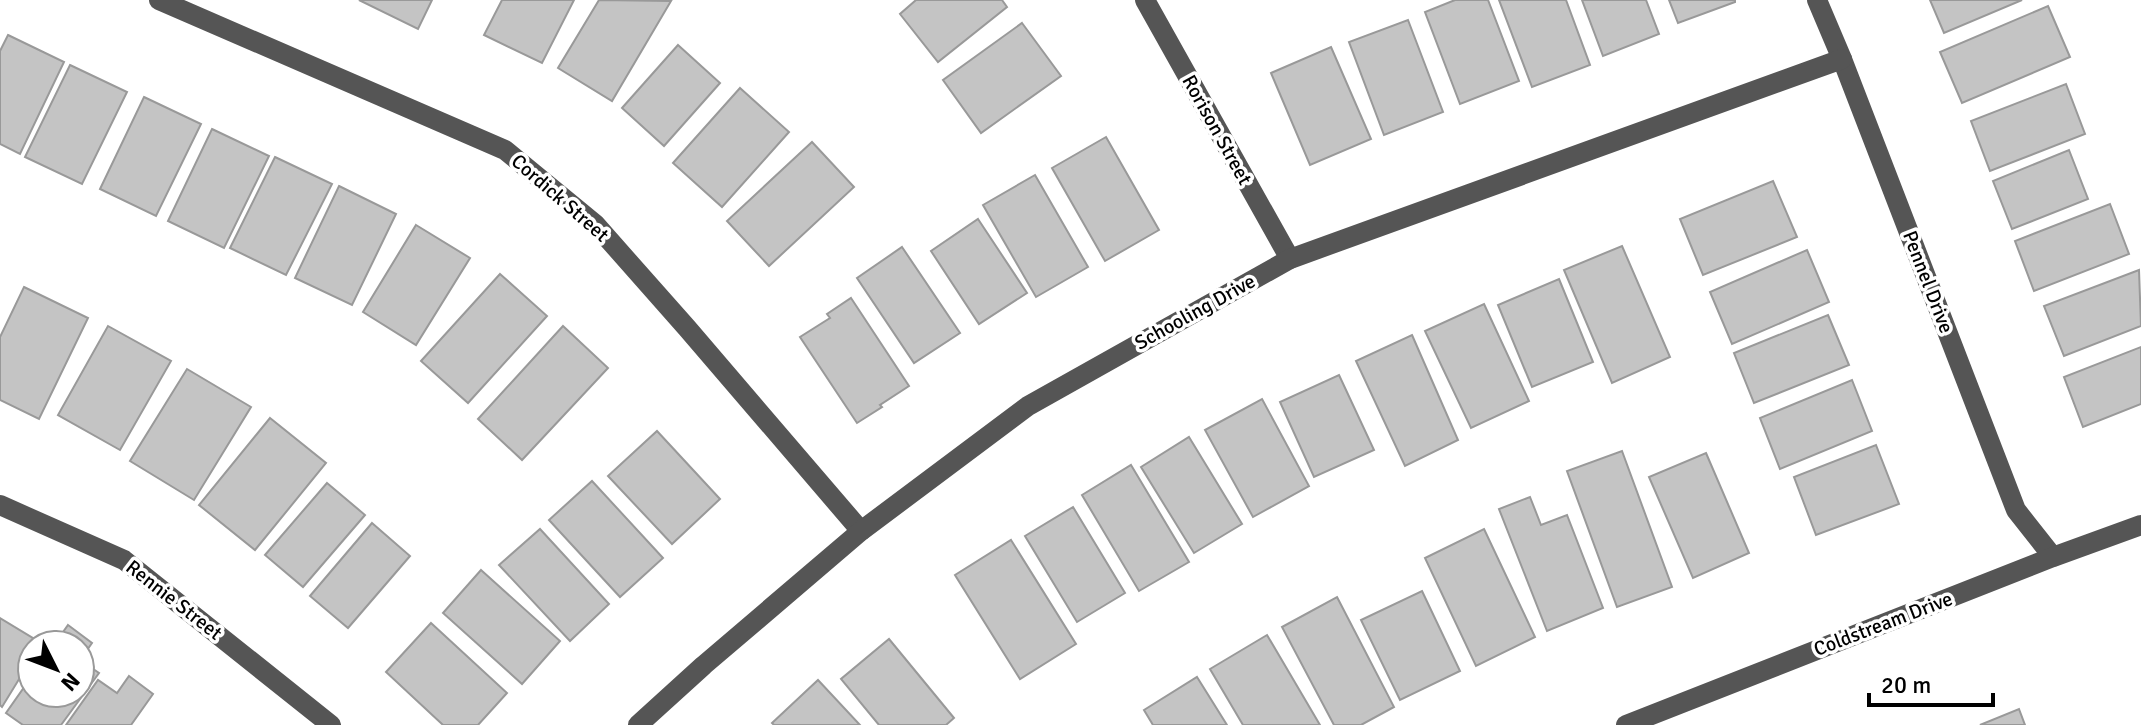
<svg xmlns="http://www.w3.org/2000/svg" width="2141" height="725" viewBox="0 0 2141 725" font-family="Signika,sans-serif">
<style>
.building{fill:#c4c4c4;stroke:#999;stroke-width:2}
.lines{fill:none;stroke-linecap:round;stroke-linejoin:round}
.minor{stroke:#555;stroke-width:20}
.labels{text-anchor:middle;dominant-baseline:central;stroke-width:7;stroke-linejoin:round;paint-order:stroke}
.street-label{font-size:20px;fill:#000;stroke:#fff}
</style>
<rect width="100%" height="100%" fill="#fff"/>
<g class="building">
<polygon points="359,0 432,0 418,29"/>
<polygon points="502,0 574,0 542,63 484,35"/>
<polygon points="599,0 671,1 612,101 558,68"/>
<polygon points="916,0 1002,0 1007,7 938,62 900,14"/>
<polygon points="1455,0 1488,0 1519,81 1460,104 1425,12"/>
<polygon points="1499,0 1566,0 1590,65 1532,87"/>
<polygon points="1582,0 1646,0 1659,34 1603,56"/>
<polygon points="1669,0 1735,0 1735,2 1678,23"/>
<polygon points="1930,0 2022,0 1944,33"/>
<polygon points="2048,6 2070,57 1962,103 1940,52"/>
<polygon points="1408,20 1443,112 1384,135 1349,42"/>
<polygon points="1022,23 1061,76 981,133 943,80"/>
<polygon points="8,35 64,62 20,154 0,144 0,51"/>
<polygon points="678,45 720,83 664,146 622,108"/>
<polygon points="1331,47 1371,139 1310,165 1271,73"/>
<polygon points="70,65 127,92 82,184 25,157"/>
<polygon points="2066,84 2085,134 1990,171 1971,121"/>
<polygon points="740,88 789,132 722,207 673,163"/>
<polygon points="144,97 201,124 156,216 100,189"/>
<polygon points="212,129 269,156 224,248 168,221"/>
<polygon points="1106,137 1159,230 1105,261 1052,168"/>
<polygon points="812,142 854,187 769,266 727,221"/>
<polygon points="2069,150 2088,199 2012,229 1993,181"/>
<polygon points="275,157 332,184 286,275 230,248"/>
<polygon points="1035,175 1088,267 1036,297 983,205"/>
<polygon points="1773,181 1797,237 1703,275 1680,219"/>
<polygon points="339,186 396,214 352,305 295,278"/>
<polygon points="2110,204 2129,254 2034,291 2015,241"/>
<polygon points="978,219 1027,293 979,324 931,251"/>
<polygon points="416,225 470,258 416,345 363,312"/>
<polygon points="1622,246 1670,357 1612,383 1564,270"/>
<polygon points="902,247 960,333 914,363 857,278"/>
<polygon points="1807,250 1829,302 1732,344 1710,292"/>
<polygon points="2139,270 2141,326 2064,356 2044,306"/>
<polygon points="500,274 547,316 468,403 421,361"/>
<polygon points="1559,279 1593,362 1532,387 1498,305"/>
<polygon points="24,287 88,318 39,419 0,400 0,337"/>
<polygon points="851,298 909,386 880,405 882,407 857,423 800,337 830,318 827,314"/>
<polygon points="1484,304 1529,401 1471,428 1425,331"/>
<polygon points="1828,315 1849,365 1754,403 1734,353"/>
<polygon points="108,326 171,361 120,450 58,415"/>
<polygon points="563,326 608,368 522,460 478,419"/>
<polygon points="1412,335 1458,440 1405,466 1356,361"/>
<polygon points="2141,347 2141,404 2083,427 2064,377"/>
<polygon points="187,369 251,407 194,500 130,461"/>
<polygon points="1339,375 1374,450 1314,477 1280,402"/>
<polygon points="1852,380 1872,431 1780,469 1760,418"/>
<polygon points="1262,399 1309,486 1253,517 1205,430"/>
<polygon points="270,418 326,463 255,550 199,505"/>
<polygon points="657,431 720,499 672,544 608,476"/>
<polygon points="1189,437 1242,524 1194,553 1141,467"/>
<polygon points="1876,445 1899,504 1816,535 1794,477"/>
<polygon points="1622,451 1672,587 1617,607 1567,471"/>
<polygon points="1706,453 1749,553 1693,578 1649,477"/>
<polygon points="1131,465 1189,562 1139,591 1082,495"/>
<polygon points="592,481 663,558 620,597 549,520"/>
<polygon points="327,483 365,515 303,587 265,555"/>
<polygon points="1530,497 1541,525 1567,515 1603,608 1547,631 1499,509"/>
<polygon points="1073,507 1125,593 1077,622 1025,536"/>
<polygon points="372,523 410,556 348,628 310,596"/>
<polygon points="540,529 609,604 570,641 499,565"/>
<polygon points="1484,529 1535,637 1476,666 1425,558"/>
<polygon points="1011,540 1076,644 1020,679 955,575"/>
<polygon points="481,570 560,641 522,684 443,613"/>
<polygon points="1422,591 1460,671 1400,700 1361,620"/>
<polygon points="1337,597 1394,707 1361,725 1334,725 1282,627"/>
<polygon points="0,618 41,643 40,645 32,645 32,658 2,707 0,705"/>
<polygon points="431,623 507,693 478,725 443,725 386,672"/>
<polygon points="68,625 92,643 80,660 80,645 54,645"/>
<polygon points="1267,635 1320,725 1243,725 1210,669"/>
<polygon points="889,639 954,718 946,725 879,725 841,679"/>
<polygon points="80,660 99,673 61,725 23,725 6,713 32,676 32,693 80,693"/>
<polygon points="129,676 153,694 131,725 66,725 98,680 117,693"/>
<polygon points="1197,677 1227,725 1153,725 1144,710"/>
<polygon points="818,680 860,725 774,725 772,723"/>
<polygon points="2019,709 2025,725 1980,725"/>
</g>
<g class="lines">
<g class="minor">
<polyline points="159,0 505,150 595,224 687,328 861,531"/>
<polyline points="1145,0 1290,259"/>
<polyline points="1817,0 1842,59 2016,510 2053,557"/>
<polyline points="0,505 124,560 331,725"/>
<polyline points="638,725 704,665 861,531 1028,406 1290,259 1842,59"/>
<polyline points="1626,725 2053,557 2141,525"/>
</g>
</g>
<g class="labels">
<g class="street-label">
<text transform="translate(1217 130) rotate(61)">Rorison Street</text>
<text transform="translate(560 198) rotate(41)">Cordick Street</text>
<text transform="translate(1928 282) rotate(69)">Pennel Drive</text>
<text transform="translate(1195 312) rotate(-29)">Schooling Drive</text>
<text transform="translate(174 600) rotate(38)">Rennie Street</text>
<text transform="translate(1883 624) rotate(-21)">Coldstream Drive</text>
</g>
</g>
<g transform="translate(56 669) rotate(132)"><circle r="38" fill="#ffffff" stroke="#999999" stroke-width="2"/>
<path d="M0-6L14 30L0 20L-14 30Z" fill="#000000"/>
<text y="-12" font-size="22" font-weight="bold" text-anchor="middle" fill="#000000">N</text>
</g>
<path d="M1869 693v12h124v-12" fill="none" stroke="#000000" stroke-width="4"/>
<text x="1881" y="693" font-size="24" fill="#000000" stroke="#ffffff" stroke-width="6" paint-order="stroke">20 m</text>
</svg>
